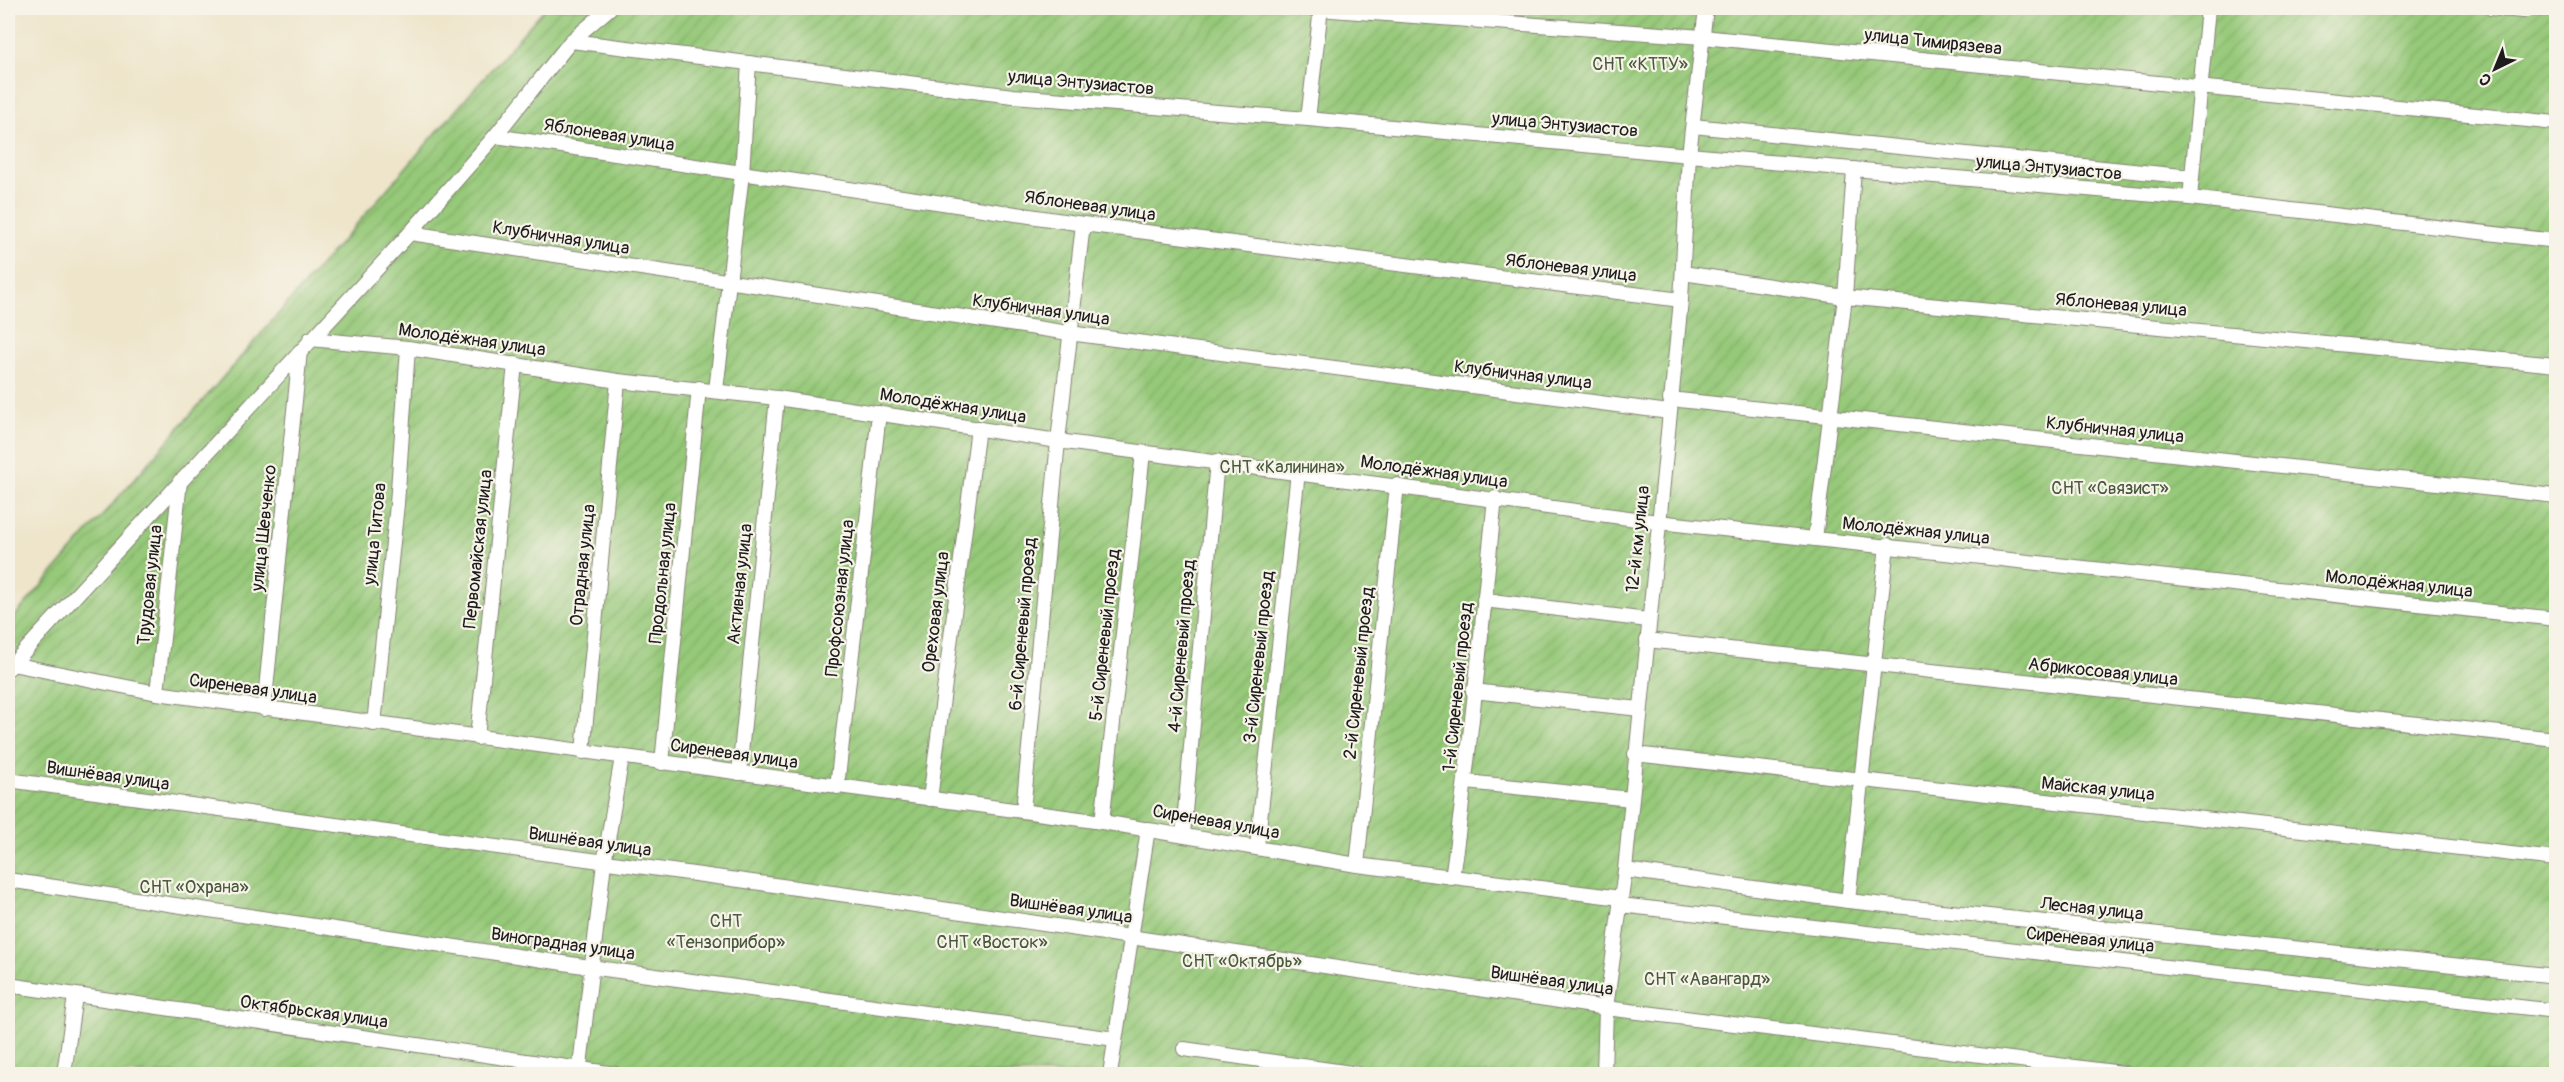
<svg xmlns="http://www.w3.org/2000/svg" width="2564" height="1082" viewBox="0 0 2564 1082" font-family="Pangolin,sans-serif">
<style>
.garden{fill:url(#garden-furrows);stroke:#59724a;stroke-width:1.5}
.lines{fill:none;stroke-linecap:round;stroke-linejoin:round}
.minor-casing{stroke:#858073;stroke-width:16}
.minor{stroke:#fff;stroke-width:14}
.labels{text-anchor:middle;dominant-baseline:central;stroke-width:4.5;stroke-linejoin:round;paint-order:stroke}
.street-label{font-size:18px;fill:#1c1c1c;stroke:#f7f3e8}
.park-label{font-size:18px;fill:#47593d;stroke:#f7f3e8}
</style>
<defs>
<pattern id="garden-furrows" width="10" height="10" patternUnits="userSpaceOnUse" patternTransform="scale(1.5)"><rect width="10" height="10" fill="#96c979"/><path d="M-1 1l2-2M0 10L10 0M9 11l2-2" fill="none" stroke="#81ac68"/></pattern>
</defs>
<rect width="100%" height="100%" fill="#f7f3e8"/>
<filter id="ink" filterUnits="userSpaceOnUse"><feTurbulence type="fractalNoise" baseFrequency=".0167" numOctaves="2"/><feDisplacementMap in="SourceGraphic" scale="12" xChannelSelector="R" yChannelSelector="G"/><feConvolveMatrix kernelMatrix="1 2 1 2 8 2 1 2 1" color-interpolation-filters="sRGB"/></filter>
<filter id="wash" filterUnits="userSpaceOnUse"><feTurbulence type="fractalNoise" baseFrequency=".008" numOctaves="4" result="noise"/><feDisplacementMap in="SourceGraphic" scale="24" xChannelSelector="R" yChannelSelector="G"/><feGaussianBlur stdDeviation="1.35" result="paint"/><feColorMatrix in="noise" values="0 0 0 0 0 0 0 0 0 0 0 0 0 0 0 0 0 1.4 0 .05"/><feComposite in="paint" operator="in"/></filter>
<g filter="url(#wash)">
<rect width="100%" height="100%" fill="#eee5ca"/>
<polygon class="garden" points="545,8 2556,8 2556,1074 8,1074 8,624"/>
</g>
<g filter="url(#ink)">
<g class="lines">
<g class="minor-casing">
<g id="minor">
<polyline points="1304,8 1703,37 2556,123"/>
<polyline points="2491,8 2523,11 2533,8"/>
<polyline points="571,41 1013,96 1308,119 1689,155 2190,198 2556,241"/>
<polyline points="1308,119 1321,8"/>
<polyline points="1693,126 2192,177"/>
<polyline points="495,136 1083,224 1681,300"/>
<polyline points="2190,198 2208,8"/>
<polyline points="410,233 1069,333 1669,412"/>
<polyline points="1683,273 1845,297 2556,365"/>
<polyline points="310,339 408,348 618,381 777,398 1058,441 1658,522 2556,619"/>
<polyline points="716,390 742,174 749,63"/>
<polyline points="1670,399 2556,496"/>
<polyline points="1815,539 1845,297 1854,169"/>
<polyline points="1484,600 1648,620"/>
<polyline points="1647,640 2556,739"/>
<polyline points="12,664 157,693 1102,822 1357,865 1621,898"/>
<polyline points="9,668 410,233 495,136 571,41 610,8"/>
<polyline points="1473,691 1640,709"/>
<polyline points="157,693 180,481"/>
<polyline points="264,709 300,351"/>
<polyline points="374,724 397,504 408,348"/>
<polyline points="477,738 515,364"/>
<polyline points="583,752 618,381"/>
<polyline points="1635,754 2556,859"/>
<polyline points="662,763 699,388"/>
<polyline points="739,773 777,398"/>
<polyline points="8,780 862,897 1606,1008 2130,1074"/>
<polyline points="1466,782 1631,799"/>
<polyline points="837,787 879,413"/>
<polyline points="930,799 978,428"/>
<polyline points="1023,811 1058,441 1083,224"/>
<polyline points="1102,822 1143,453"/>
<polyline points="1183,834 1217,461"/>
<polyline points="1257,847 1298,472"/>
<polyline points="1357,865 1397,485"/>
<polyline points="1625,870 1848,901 2556,976"/>
<path d="M 1452,878 C 1470,752 1482,625 1495,498"/>
<polyline points="8,880 590,967 1115,1039"/>
<polyline points="1848,901 1887,545"/>
<polyline points="1620,905 2556,1011"/>
<polyline points="8,985 615,1074"/>
<polyline points="1184,1049 1358,1074"/>
<polyline points="64,1074 75,996"/>
<polyline points="579,1074 604,863 622,757"/>
<polyline points="1110,1074 1148,829"/>
<polyline points="1604,1074 1606,1008 1625,870 1681,300 1689,155 1706,8"/>
</g>
</g>
<use href="#minor" class="minor"/>
</g>
</g>
<g class="labels">
<g class="street-label">
<text transform="translate(1933 42) rotate(6)">улица Тимирязева</text>
<text transform="translate(1081 83) rotate(5)">улица Энтузиастов</text>
<text transform="translate(1565 125) rotate(5)">улица Энтузиастов</text>
<text transform="translate(609 135) rotate(9)">Яблоневая улица</text>
<text transform="translate(2049 168) rotate(5)">улица Энтузиастов</text>
<text transform="translate(1090 206) rotate(8)">Яблоневая улица</text>
<text transform="translate(561 238) rotate(9)">Клубничная улица</text>
<text transform="translate(1571 268) rotate(7)">Яблоневая улица</text>
<text transform="translate(2121 305) rotate(5)">Яблоневая улица</text>
<text transform="translate(1041 310) rotate(8)">Клубничная улица</text>
<text transform="translate(472 340) rotate(8)">Молодёжная улица</text>
<text transform="translate(1523 375) rotate(7)">Клубничная улица</text>
<text transform="translate(953 406) rotate(9)">Молодёжная улица</text>
<text transform="translate(2115 430) rotate(6)">Клубничная улица</text>
<text transform="translate(1434 472) rotate(8)">Молодёжная улица</text>
<text transform="translate(264 528) rotate(-84)">улица Шевченко</text>
<text transform="translate(1916 531) rotate(6)">Молодёжная улица</text>
<text transform="translate(375 534) rotate(-84)">улица Титова</text>
<text transform="translate(1638 539) rotate(-84)">12-й км улица</text>
<text transform="translate(478 549) rotate(-84)">Первомайская улица</text>
<text transform="translate(583 565) rotate(-84)">Отрадная улица</text>
<text transform="translate(663 573) rotate(-84)">Продольная улица</text>
<text transform="translate(740 584) rotate(-84)">Активная улица</text>
<text transform="translate(2399 584) rotate(6)">Молодёжная улица</text>
<text transform="translate(150 585) rotate(-84)">Трудовая улица</text>
<text transform="translate(840 598) rotate(-84)">Профсоюзная улица</text>
<text transform="translate(936 612) rotate(-83)">Ореховая улица</text>
<text transform="translate(1023 624) rotate(-85)">6-й Сиреневый проезд</text>
<text transform="translate(1105 635) rotate(-84)">5-й Сиреневый проезд</text>
<text transform="translate(1182 646) rotate(-85)">4-й Сиреневый проезд</text>
<text transform="translate(1259 657) rotate(-84)">3-й Сиреневый проезд</text>
<text transform="translate(2103 672) rotate(6)">Абрикосовая улица</text>
<text transform="translate(1359 673) rotate(-84)">2-й Сиреневый проезд</text>
<text transform="translate(1458 687) rotate(-84)">1-й Сиреневый проезд</text>
<text transform="translate(253 689) rotate(8)">Сиреневая улица</text>
<text transform="translate(734 754) rotate(8)">Сиреневая улица</text>
<text transform="translate(108 776) rotate(8)">Вишнёвая улица</text>
<text transform="translate(2098 789) rotate(6)">Майская улица</text>
<text transform="translate(1216 822) rotate(10)">Сиреневая улица</text>
<text transform="translate(590 842) rotate(8)">Вишнёвая улица</text>
<text transform="translate(1071 909) rotate(8)">Вишнёвая улица</text>
<text transform="translate(2092 909) rotate(6)">Лесная улица</text>
<text transform="translate(2090 940) rotate(6)">Сиреневая улица</text>
<text transform="translate(563 944) rotate(8)">Виноградная улица</text>
<text transform="translate(1552 981) rotate(8)">Вишнёвая улица</text>
<text transform="translate(314 1012) rotate(8)">Октябрьская улица</text>
</g>
<g class="park-label">
<text x="1640" y="64">СНТ «КТТУ»</text>
<text x="1282" y="467">СНТ «Калинина»</text>
<text x="2110" y="488">СНТ «Связист»</text>
<text x="194" y="887">СНТ «Охрана»</text>
<text x="726" y="921">СНТ<tspan x="726" dy="21">«Тензоприбор»</tspan></text>
<text x="992" y="942">СНТ «Восток»</text>
<text x="1242" y="961">СНТ «Октябрь»</text>
<text x="1707" y="979">СНТ «Авангард»</text>
</g>
</g>
<rect width="2564" height="1082" fill="none" stroke="#f7f3e8" stroke-width="30"/>
<g transform="translate(2495 69) rotate(223)" stroke="#f7f3e8" stroke-width="4.5" paint-order="stroke">
<path d="M0-4.5L10 22L0 15L-10 22Z" fill="#1c1c1c"/>
<text y="-9" font-size="16" font-weight="bold" text-anchor="middle" fill="#1c1c1c">С</text>
</g>
</svg>
